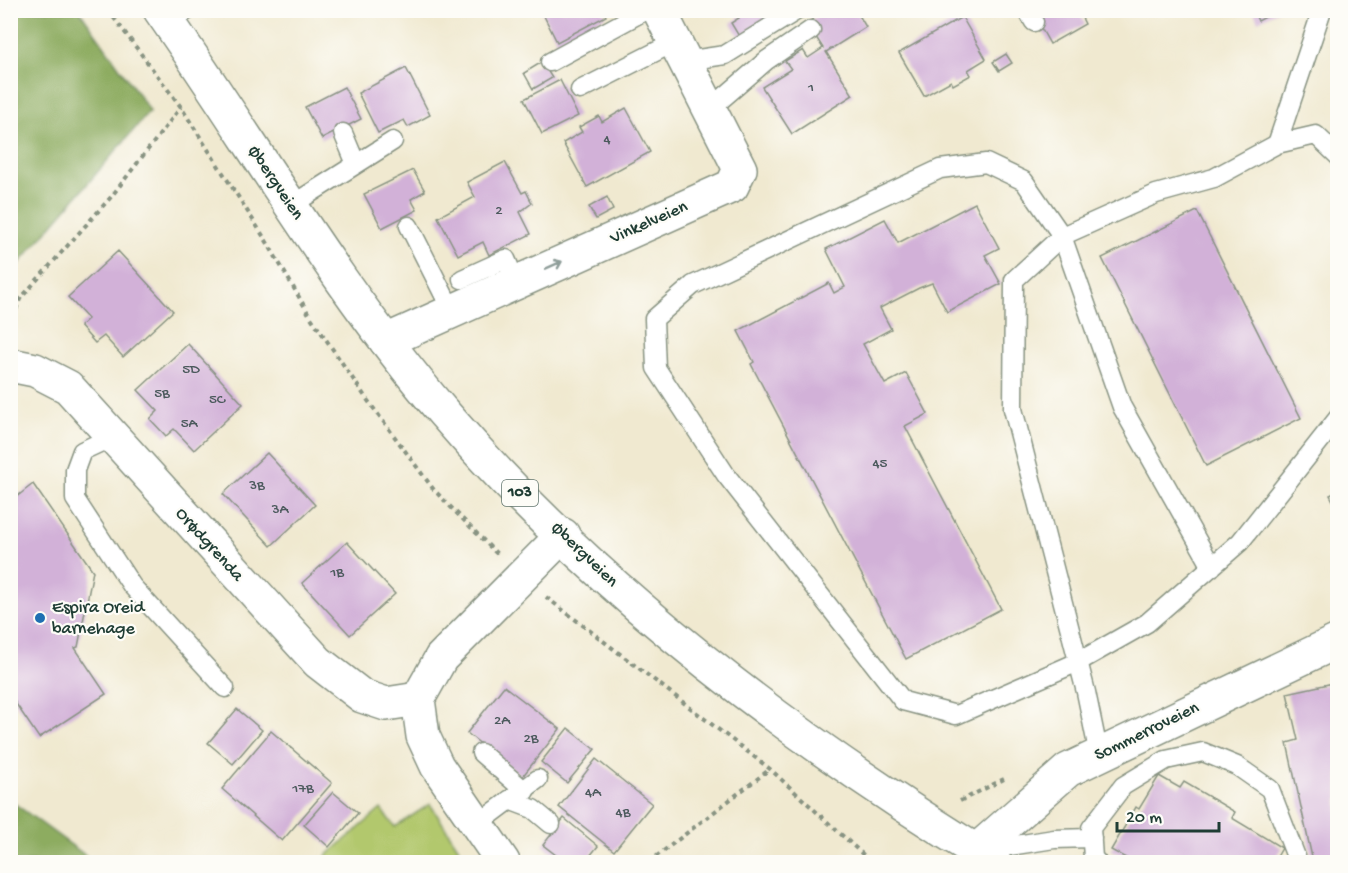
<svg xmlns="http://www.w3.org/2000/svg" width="1348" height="873" viewBox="0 0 1348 873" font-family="'Gochi Hand',sans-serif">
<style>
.green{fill:#b2c86d;stroke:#688250;stroke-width:1.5}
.forest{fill:#8dac60;stroke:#56744a;stroke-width:1.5}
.building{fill:#d2b1d8}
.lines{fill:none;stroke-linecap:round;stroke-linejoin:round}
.service-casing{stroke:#889382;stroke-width:21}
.minor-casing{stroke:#889382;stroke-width:36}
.tertiary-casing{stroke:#889382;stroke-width:36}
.primary-casing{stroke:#889382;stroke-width:36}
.path{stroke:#889382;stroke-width:4;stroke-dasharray:4.5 4.5;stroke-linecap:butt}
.service{stroke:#fff;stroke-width:18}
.minor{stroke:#fff;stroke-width:33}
.tertiary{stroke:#fff;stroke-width:33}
.primary{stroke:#fff;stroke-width:33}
.oneway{stroke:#8f9e9a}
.poi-dot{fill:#1f6fb2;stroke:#fdfcf7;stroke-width:2}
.labels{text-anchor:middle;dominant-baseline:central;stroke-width:4.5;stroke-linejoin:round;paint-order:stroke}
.number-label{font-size:15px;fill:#4c5a5d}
.shield{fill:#fdfcf7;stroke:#62766e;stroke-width:1.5}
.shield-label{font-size:16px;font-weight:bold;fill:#1f3d34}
.street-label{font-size:18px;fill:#1f3d34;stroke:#fdfcf7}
.poi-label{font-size:18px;fill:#1f3d34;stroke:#fdfcf7;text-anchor:start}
</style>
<rect width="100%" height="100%" fill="#fdfcf7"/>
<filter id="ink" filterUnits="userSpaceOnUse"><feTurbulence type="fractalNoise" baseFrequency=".0167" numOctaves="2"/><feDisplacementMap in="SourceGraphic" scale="12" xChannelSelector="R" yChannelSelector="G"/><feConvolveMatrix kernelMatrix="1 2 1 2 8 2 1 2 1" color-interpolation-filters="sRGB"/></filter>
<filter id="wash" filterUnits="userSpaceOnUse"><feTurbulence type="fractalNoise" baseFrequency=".008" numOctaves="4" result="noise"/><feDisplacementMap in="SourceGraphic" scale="24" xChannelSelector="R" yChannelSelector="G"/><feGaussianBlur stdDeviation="1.35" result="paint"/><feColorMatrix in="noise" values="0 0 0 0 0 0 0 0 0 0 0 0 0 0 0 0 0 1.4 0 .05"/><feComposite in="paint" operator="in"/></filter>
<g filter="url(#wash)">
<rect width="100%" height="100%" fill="#f0e9d0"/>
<polygon class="green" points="430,804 468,862 327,862 326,856 381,809 395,827"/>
<g class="forest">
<polygon points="11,10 80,11 150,111 11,273"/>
<polygon points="11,801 89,858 85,862 11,862"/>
</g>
<g id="blocks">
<g class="building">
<polygon points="541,10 603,10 606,16 557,42"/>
<polygon points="733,10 782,10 740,38 731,23 739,18"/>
<polygon points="826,10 856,10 866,27 826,52 853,95 792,134 762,87 791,69 785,61 803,50 808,58 823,48 807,23"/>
<polygon points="1031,10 1078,10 1085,24 1050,44"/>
<polygon points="1253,10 1279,10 1258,21"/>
<polygon points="962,17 986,59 968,70 971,75 953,85 951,81 924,96 899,53"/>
<polygon points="1006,54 1012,63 999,71 993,62"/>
<polygon points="542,62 552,78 533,89 524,73"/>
<polygon points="406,68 430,115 408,127 404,120 378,133 358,93"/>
<polygon points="560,80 578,116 542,134 524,99"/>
<polygon points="344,87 361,119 322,139 305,107"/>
<polygon points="626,108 650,152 587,187 563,143 582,132 579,127 599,116 602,122"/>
<polygon points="505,162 522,193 526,191 532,203 520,212 531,234 489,255 483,242 458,255 438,217 475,197 467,182"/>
<polygon points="413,170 425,191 411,199 417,210 382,228 364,194"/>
<polygon points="607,197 613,210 596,219 589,207"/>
<polygon points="975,203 999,248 985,255 1001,284 947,312 932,283 919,288 880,308 891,329 863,344 885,384 906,373 928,414 905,426 1001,609 906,659 751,364 754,362 738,331 829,283 834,293 845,287 826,249 885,219 898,243"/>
<polygon points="1197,211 1301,418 1206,466 1102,258"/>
<polygon points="118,251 173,311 123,357 104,336 95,343 87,334 80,326 88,319 68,297"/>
<polygon points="188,344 243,404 194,450 174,429 166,436 150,419 158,411 138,390"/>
<polygon points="267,453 315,505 271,546 223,494"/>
<polygon points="33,484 93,571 78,647 75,648 106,694 39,738 10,695 10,502"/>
<polygon points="1338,491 1338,510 1330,495"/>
<polygon points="347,542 395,594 350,635 302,583"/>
<polygon points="1338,682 1338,862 1313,862 1287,743 1298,740 1287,693"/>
<polygon points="504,686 560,729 522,777 467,733"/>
<polygon points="237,709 262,730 233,764 208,743"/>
<polygon points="568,728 595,749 567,783 541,762"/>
<polygon points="271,731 332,783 282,841 222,789"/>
<polygon points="596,759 652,804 614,851 559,807"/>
<polygon points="1159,776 1180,788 1184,782 1235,812 1232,818 1282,848 1274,862 1133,862 1111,850 1136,807 1139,809"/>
<polygon points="333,792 358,813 329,847 304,825"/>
<polygon points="564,818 598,846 585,862 565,862 543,845"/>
</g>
</g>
</g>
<g filter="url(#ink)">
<use href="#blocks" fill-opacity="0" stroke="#889382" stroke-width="1.5"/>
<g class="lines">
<g class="service-casing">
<g id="service">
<polyline points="1027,10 1034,22"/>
<polyline points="168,22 188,10"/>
<polyline points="685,61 725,55 796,11"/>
<polyline points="550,62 646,10"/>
<polyline points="580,90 675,42"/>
<polyline points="710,109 767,60 811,30"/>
<polyline points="343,133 356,164"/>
<polyline points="1277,144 1322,10"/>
<polyline points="290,206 393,141"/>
<polyline points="409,226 452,311"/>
<polyline points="462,279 506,259 516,282"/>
<polyline points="112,437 82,451 75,470 75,499 132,586 225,688"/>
<polyline points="1212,567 1122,407 1062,236 1024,181 986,163 940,169 693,285 654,319 656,368 726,475 903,701 956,715 1078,662 1147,623 1240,542 1338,418"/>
<polyline points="481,753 525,791"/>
<polyline points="1099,755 1086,692 1013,409 1014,280 1062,236 1156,194 1214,178 1277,144 1316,135 1338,156"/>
<polyline points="509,800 533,809 551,824"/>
<polyline points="478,824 538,779"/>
<polyline points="984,850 1054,839 1092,838"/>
<polyline points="1097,862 1093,858 1091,828 1123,786 1166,760 1203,752 1237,766 1270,789 1298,862"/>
</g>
</g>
<g class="minor-casing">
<g id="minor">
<polyline points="386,341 732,186 740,169 659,10"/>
<polyline points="10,365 35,370 68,387 318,662 362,696 386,704 418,699"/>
<polyline points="503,862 437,766 423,736 418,699 441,658 563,535"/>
</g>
</g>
<g class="tertiary-casing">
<polyline id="tertiary" points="976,851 1068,770 1338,641"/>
</g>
<g class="primary-casing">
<path id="primary" d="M 160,10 C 254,144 336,287 443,412 C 598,592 792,739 994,862"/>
</g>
<g class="path">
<polyline points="108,10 181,107 267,242 310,316 366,398 434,490 498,555"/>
<polyline points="10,327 20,299 111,197 181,107"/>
<polyline points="546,597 770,769 871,862"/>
<polyline points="960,801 1004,779"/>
<polyline points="649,862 770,769"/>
</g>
<use href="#service" class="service"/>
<use href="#minor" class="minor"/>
<use href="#tertiary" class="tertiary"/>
<use href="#primary" class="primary"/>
</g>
<defs><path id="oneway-shaft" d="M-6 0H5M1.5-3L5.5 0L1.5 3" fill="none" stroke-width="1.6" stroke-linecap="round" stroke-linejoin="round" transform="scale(1.5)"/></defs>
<use class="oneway" href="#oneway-shaft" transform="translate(554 265) rotate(-24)"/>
</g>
<circle class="poi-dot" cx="40" cy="618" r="6"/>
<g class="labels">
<g class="number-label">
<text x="811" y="88">1</text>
<text x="607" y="140">4</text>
<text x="499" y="211">2</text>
<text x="191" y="370">5D</text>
<text x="162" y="394">5B</text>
<text x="217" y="400">5C</text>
<text x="189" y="424">5A</text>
<text x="880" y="464">45</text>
<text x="257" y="486">3B</text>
<text x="280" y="510">3A</text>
<text x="337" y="573">1B</text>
<text x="502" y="721">2A</text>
<text x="531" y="739">2B</text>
<text x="303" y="789">17B</text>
<text x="593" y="793">4A</text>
<text x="623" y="813">4B</text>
</g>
<rect class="shield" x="502" y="480" width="36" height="26" rx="4.5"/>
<g class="shield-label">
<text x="520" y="493">103</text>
</g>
<g class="street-label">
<text transform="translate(275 183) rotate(56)">Øbergveien</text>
<text transform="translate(649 223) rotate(-24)">Vinkelveien</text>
<text transform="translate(209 545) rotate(48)">Orødgrenda</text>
<text transform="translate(584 555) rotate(44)">Øbergveien</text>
<text transform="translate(1147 732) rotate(-26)">Sommerroveien</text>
</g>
<g class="poi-label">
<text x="52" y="608">Espira Oreid<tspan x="52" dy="21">barnehage</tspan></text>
</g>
</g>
<rect width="1348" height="873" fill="none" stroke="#fdfcf7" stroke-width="36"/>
<path d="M1117 822v9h102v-9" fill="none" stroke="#1f3d34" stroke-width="3"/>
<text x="1126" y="822" font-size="18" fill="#1f3d34" stroke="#fdfcf7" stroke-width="4.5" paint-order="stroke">20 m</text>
</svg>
